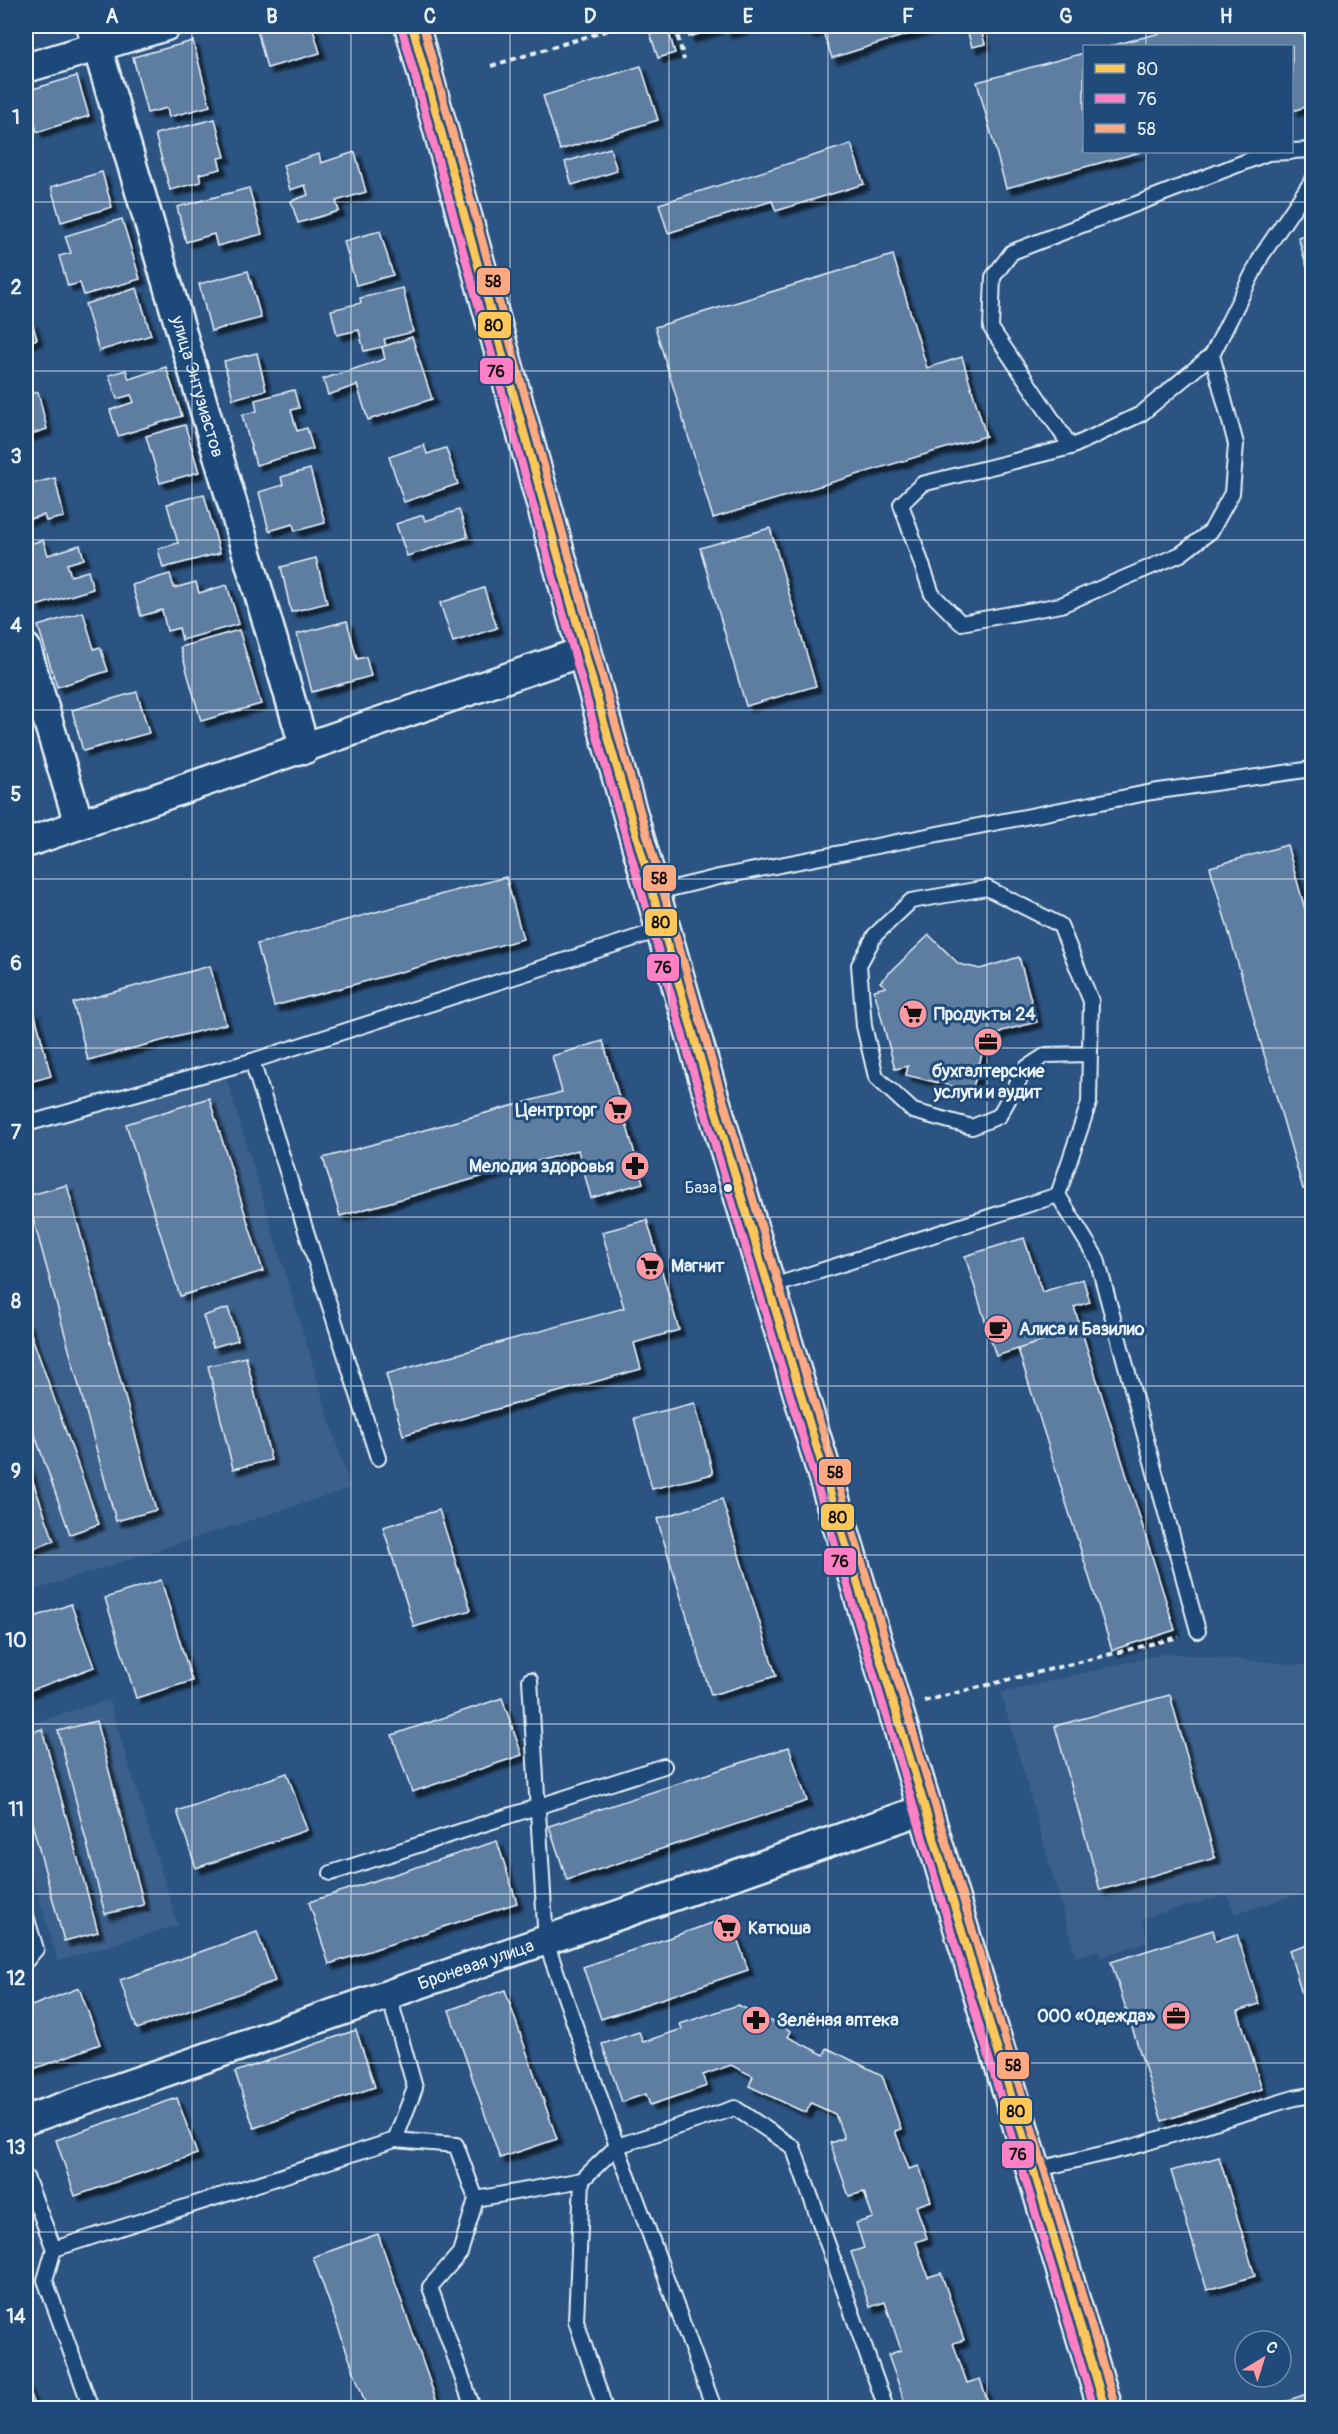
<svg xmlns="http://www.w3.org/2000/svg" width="1338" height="2434" viewBox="0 0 1338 2434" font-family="Pangolin,sans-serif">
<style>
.built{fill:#3a608b}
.building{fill:#5d7da1;stroke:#e8f1f8;stroke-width:1.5;filter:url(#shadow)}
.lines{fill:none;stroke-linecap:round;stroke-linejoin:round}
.service-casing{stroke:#e8f1f8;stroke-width:18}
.minor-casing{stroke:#e8f1f8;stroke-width:33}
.trunk-casing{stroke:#e8f1f8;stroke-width:38}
.path{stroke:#e8f1f8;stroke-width:4;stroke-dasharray:6 4.5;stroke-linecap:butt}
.service{stroke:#1f4a7a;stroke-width:14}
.minor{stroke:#1f4a7a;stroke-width:28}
.trunk{stroke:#1f4a7a;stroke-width:33}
.bus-1-casing{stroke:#1f4a7a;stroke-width:12}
.bus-2-casing{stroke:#1f4a7a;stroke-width:12}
.bus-3-casing{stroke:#1f4a7a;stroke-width:12}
.bus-1{stroke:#fdc75a;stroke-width:8}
.bus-2{stroke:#ff80c5;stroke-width:8}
.bus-3{stroke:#ffa980;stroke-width:8}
.grid{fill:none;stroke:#e8f1f8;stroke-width:1.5;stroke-opacity:0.55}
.bus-dot{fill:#e8f1f8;stroke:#1f4a7a;stroke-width:2}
.labels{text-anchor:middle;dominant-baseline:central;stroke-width:6;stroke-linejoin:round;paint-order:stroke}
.bus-label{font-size:16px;fill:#e8f1f8;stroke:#1f4a7a;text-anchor:end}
.street-label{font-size:18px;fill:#e8f1f8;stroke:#1f4a7a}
.poi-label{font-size:18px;font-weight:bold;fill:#e8f1f8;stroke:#1f4a7a;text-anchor:start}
.line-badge{stroke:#1f4a7a;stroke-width:2}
.pale-badge-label{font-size:16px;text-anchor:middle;font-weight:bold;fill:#111}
.neatline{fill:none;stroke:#e8f1f8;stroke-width:2}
.grid-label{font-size:20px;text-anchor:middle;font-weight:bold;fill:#e8f1f8}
</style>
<defs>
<filter id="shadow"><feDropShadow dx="5.5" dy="5.5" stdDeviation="1.5" flood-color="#0009"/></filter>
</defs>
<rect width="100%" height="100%" fill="#2b5482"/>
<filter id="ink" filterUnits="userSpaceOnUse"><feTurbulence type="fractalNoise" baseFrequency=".0167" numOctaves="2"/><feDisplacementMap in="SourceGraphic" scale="12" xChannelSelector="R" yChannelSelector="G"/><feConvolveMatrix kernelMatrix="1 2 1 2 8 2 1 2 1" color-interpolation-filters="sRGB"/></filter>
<g filter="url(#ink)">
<g class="built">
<polygon points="223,1067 350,1488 26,1593 26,1130"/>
<polygon points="1167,1653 1312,1666 1312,1890 1235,1914 1227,1895 1143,1918 1147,1942 1101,1957 1099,1950 1076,1957 1001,1693"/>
<polygon points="109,1700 178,1925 58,1961 26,1855 26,1725"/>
</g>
<g class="building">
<polygon points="256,26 312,26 320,53 267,68"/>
<polygon points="667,26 675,53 658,58 649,30"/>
<polygon points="686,26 720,26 721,27 689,37"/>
<polygon points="724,26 751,26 726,33"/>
<polygon points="805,26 934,26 832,58 822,29 808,33"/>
<polygon points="966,26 980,26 985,44 972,47"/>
<polygon points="1187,26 1302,26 1312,64 1312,105 1292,111 1292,46 1110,46"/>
<polygon points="193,41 210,106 169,117 167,108 147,113 133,57"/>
<polygon points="1084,53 1084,152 1141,152 1006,188 977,82"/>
<polygon points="641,66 658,120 560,150 543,96"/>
<polygon points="77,76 89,116 37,132 26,91"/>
<polygon points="215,119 225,157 218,158 221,169 199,174 201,182 170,190 155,134"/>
<polygon points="851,144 864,184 776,211 772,201 668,233 659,204"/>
<polygon points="610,148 617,171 572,185 565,162"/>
<polygon points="355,152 366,192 336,201 339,211 298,223 291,201 308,195 305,185 290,190 283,165 319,154 321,163"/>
<polygon points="102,172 112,207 61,222 51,187"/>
<polygon points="249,188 262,234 217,246 214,234 186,242 177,207"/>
<polygon points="122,219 140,279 84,295 80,283 68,286 59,256 71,253 65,236"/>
<polygon points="380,231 393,275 356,285 344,241"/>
<polygon points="1312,233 1312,284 1298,237"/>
<polygon points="893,255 927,368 962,357 986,436 713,518 655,327"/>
<polygon points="248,271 261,318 211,331 199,284"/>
<polygon points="137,288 151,335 99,351 85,304"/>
<polygon points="403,288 413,332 384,339 386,346 364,351 359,330 337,335 331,310 361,303 360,298"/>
<polygon points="32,322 37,339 26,343 26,323"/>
<polygon points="412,337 432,399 368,420 357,385 328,395 323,379 385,359 382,347"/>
<polygon points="257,353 266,390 233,399 224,361"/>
<polygon points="166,367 182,416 118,436 110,410 134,402 131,395 117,399 109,375 126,370 129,379"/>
<polygon points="294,390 299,408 291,410 297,431 307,428 313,449 256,465 242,415 257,411 255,400"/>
<polygon points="38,392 47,429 28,435 26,429 26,395"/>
<polygon points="185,425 199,472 160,483 146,436"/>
<polygon points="424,445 427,454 446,448 458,484 404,502 389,457"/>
<polygon points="310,469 325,523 295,531 293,524 269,531 259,492 283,485 281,477"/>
<polygon points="55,478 64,517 46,521 44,515 26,520 26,485"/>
<polygon points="204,494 220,553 163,568 158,549 178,543 167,504"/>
<polygon points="459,510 468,537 407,556 396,524 423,515 425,521"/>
<polygon points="770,528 816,686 746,706 700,548"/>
<polygon points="43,540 48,555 80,545 84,559 67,564 71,576 88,571 93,589 36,606 26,572 26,545"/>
<polygon points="316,558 327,603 291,612 281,567"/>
<polygon points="170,574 174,588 196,582 199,593 227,585 239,624 182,640 179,628 167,631 162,610 141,616 132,585"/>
<polygon points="484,588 497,628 453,642 440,603"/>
<polygon points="83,612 94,649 100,647 108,671 57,687 38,626"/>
<polygon points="347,621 357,659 366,657 371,676 312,692 297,634"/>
<polygon points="239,630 261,704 201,721 180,647"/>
<polygon points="137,692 149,733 83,751 72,710"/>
<polygon points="1287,845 1312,934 1312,1186 1303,1189 1210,867"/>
<polygon points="506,877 523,939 274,1006 257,944"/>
<polygon points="929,935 959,964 980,969 1019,957 1037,1022 1002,1031 982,1054 972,1091 906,1075 908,1066 895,1069 874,990 886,987 880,982"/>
<polygon points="210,966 226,1024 88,1060 73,1003"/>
<polygon points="34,1011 51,1076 26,1083 26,1014"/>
<polygon points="603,1041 643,1183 591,1198 578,1150 340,1216 323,1158 562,1092 552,1056"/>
<polygon points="209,1098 263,1271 180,1296 126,1124"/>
<polygon points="67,1185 156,1510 116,1521 27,1196"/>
<polygon points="647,1220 679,1330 634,1343 641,1369 403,1435 386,1374 624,1308 602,1232"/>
<polygon points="1024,1238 1042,1292 1083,1279 1090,1302 1074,1307 1081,1329 996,1356 965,1256"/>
<polygon points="228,1308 238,1340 213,1347 203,1316"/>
<polygon points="26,1320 99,1524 70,1534 26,1410"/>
<polygon points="1081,1329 1175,1630 1112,1650 1018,1349"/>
<polygon points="246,1357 271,1460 233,1469 208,1366"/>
<polygon points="695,1403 713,1474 652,1489 634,1418"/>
<polygon points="26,1462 54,1541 27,1551 26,1548"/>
<polygon points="722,1499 776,1676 711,1695 657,1519"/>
<polygon points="439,1510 471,1610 414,1627 383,1527"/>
<polygon points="161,1580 192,1681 136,1698 105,1598"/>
<polygon points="71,1604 94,1667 26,1692 26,1620"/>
<polygon points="1170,1695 1215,1858 1100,1890 1055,1726"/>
<polygon points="502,1698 522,1755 412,1792 392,1735"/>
<polygon points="96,1721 144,1905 105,1914 58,1731"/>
<polygon points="42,1729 98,1932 64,1941 26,1801 26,1734"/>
<polygon points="789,1747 807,1801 567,1880 549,1826"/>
<polygon points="287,1773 307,1830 196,1868 177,1811"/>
<polygon points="497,1841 517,1903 329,1964 309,1902"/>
<polygon points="730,1917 748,1970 601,2019 583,1967"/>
<polygon points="1213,1930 1216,1941 1237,1934 1259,2004 1238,2011 1262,2089 1162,2121 1111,1962"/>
<polygon points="257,1932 275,1981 137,2029 120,1980"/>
<polygon points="1312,1943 1312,2025 1311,2025 1289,1950"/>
<polygon points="79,1988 100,2044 26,2072 26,2008"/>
<polygon points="505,1990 557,2139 500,2158 449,2010"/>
<polygon points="738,2005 791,2031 788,2037 824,2055 827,2048 882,2075 901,2129 895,2131 909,2169 919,2166 931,2201 916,2206 927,2238 916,2242 928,2277 941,2273 964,2340 953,2343 967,2383 980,2379 990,2408 922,2408 921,2405 907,2408 888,2355 901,2350 885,2302 870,2307 851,2252 864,2248 856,2223 873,2218 864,2192 849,2196 830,2143 844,2138 835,2114 811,2103 806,2113 749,2086 753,2076 731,2065 703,2075 707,2086 650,2105 646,2094 622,2102 602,2044 639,2032 643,2042 682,2029 680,2024"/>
<polygon points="356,2030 375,2087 254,2128 235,2072"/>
<polygon points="177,2098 197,2154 75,2196 56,2140"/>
<polygon points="1219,2157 1255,2276 1207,2290 1171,2171"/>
<polygon points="378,2234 439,2408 367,2408 313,2257"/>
<polygon points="26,2383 35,2408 26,2408"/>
<polygon points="1312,2392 1312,2408 1266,2408"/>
</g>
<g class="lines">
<g class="service-casing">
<g id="service">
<polyline points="1292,151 1312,150"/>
<polyline points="1212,355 1236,444 1232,493 1211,531 1181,554 1061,605 961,623 932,594 901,504 922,484 1071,447 1141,414 1212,355 1262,255 1312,181"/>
<polyline points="1071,447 991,328 993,277 1012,252 1268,153 1291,152"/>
<polyline points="653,893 719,877 1152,792 1312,769"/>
<polyline points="1090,1054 1046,1055 1026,1068 999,1116 972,1127 913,1111 876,1077 864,1026 859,965 875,935 911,901 987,888 1060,925 1091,1001 1089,1103 1058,1195 1097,1259 1198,1631"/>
<polyline points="252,1061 663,929"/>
<polyline points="26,1124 252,1061 378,1458"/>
<polyline points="770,1287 1058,1195"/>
<polyline points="530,1680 546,1942 617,2146 714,2408"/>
<polyline points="331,1873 664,1766"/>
<polyline points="26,1916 36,1949 26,1961"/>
<polyline points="395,2140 456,2145 476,2199 460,2253 430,2287 473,2408"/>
<polyline points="1034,2170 1132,2147 1294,2098 1312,2095"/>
<polyline points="26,2177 54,2249 395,2140 415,2088 389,1996"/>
<polyline points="476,2199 582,2180"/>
<polyline points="54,2249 45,2280 91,2408"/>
<polyline points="605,2408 576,2321 582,2180 617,2146 735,2108 793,2147 886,2408"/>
</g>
</g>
<g class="minor-casing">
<g id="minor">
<path id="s1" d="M 91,26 L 305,749"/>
<polyline points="26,68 166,26"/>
<polyline points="26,648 79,824"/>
<polyline points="26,843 585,651"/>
<path id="s2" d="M 26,2120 L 925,1809"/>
</g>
</g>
<g class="trunk-casing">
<polyline id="trunk" points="412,26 610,744 707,1082 1105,2408"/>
</g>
<g class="path">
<polyline points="675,26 684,60"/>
<polyline points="491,66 622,26"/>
<polyline points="924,1701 1179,1637"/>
</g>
<use href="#service" class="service"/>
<use href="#minor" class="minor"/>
<use href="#trunk" class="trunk"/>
<g class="bus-1-casing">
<polyline id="bus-1" points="412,26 610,744 707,1082 1105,2408"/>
</g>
<g class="bus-2-casing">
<polyline id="bus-2" points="402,29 600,747 697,1085 1094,2408"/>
</g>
<g class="bus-3-casing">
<polyline id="bus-3" points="423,26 620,741 717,1079 1115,2405"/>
</g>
<use href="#bus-1" class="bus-1"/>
<use href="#bus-2" class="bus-2"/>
<use href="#bus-3" class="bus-3"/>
</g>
</g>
<path class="grid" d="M 192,26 L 192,2408M 351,26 L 351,2408M 510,26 L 510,2408M 669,26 L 669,2408M 828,26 L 828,2408M 987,26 L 987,2408M 1146,26 L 1146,46M 1146,152 L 1146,2408M 26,202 L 1312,202M 26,371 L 1312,371M 26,540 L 1312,540M 26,710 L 1312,710M 26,879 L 1312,879M 26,1048 L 1312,1048M 26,1217 L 1312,1217M 26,1386 L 1312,1386M 26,1555 L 1312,1555M 26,1724 L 1312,1724M 26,1894 L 1312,1894M 26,2063 L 1312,2063M 26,2232 L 1312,2232"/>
<defs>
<g id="supermarket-disc" transform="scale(1.5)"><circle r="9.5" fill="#ff9aa2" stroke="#1f4a7a"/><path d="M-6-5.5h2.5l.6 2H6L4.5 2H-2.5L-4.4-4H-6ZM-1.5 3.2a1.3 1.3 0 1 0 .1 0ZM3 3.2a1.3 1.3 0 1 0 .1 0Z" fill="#111"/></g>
<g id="office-disc" transform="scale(1.5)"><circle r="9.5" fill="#ff9aa2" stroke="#1f4a7a"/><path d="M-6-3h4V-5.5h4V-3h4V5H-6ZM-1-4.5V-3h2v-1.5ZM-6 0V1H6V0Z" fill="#111"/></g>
<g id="pharmacy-disc" transform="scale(1.5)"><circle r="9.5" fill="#ff9aa2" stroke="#1f4a7a"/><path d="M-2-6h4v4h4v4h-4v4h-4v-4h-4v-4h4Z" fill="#111"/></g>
<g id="cafe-disc" transform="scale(1.5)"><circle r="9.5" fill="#ff9aa2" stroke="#1f4a7a"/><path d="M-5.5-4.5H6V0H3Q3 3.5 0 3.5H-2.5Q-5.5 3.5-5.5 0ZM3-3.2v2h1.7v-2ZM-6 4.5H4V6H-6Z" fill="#111"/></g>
</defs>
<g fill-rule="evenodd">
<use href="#supermarket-disc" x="913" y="1014"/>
<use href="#office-disc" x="988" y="1042"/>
<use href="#supermarket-disc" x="618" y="1110"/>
<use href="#pharmacy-disc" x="635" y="1166"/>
<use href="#supermarket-disc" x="650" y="1266"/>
<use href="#cafe-disc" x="998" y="1329"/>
<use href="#supermarket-disc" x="727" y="1928"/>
<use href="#office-disc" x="1176" y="2016"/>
<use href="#pharmacy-disc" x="756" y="2020"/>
</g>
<circle class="bus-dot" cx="728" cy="1188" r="5"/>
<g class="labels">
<g class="bus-label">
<text x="717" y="1188">База</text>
</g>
<g class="street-label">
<text stroke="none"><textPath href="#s1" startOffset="376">улица Энтузиастов</textPath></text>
<text stroke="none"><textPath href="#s2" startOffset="476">Броневая улица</textPath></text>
</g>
<g class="poi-label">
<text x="934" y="1014">Продукты 24</text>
<text x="988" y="1071" text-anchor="middle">бухгалтерские<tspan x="988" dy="21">услуги и аудит</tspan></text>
<text x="597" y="1110" text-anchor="end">Центрторг</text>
<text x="614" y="1166" text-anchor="end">Мелодия здоровья</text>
<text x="671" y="1266">Магнит</text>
<text x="1019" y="1329">Алиса и Базилио</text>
<text x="748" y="1928">Катюша</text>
<text x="1155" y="2016" text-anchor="end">ООО «Одежда»</text>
<text x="777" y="2020">Зелёная аптека</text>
</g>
</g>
<g class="line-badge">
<rect x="476" y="267" width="35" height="29" rx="6" fill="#ffa980"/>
<rect x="477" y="311" width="35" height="28" rx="6" fill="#fdc75a"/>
<rect x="479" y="357" width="35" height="28" rx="6" fill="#ff80c5"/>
<rect x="642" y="864" width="35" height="28" rx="6" fill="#ffa980"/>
<rect x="644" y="908" width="34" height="29" rx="6" fill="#fdc75a"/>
<rect x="646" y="953" width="34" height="29" rx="6" fill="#ff80c5"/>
<rect x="818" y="1458" width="34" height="28" rx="6" fill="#ffa980"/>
<rect x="820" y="1503" width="35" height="28" rx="6" fill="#fdc75a"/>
<rect x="823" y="1547" width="34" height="29" rx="6" fill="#ff80c5"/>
<rect x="996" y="2051" width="34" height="29" rx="6" fill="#ffa980"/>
<rect x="999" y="2097" width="34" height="28" rx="6" fill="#fdc75a"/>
<rect x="1001" y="2140" width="34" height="29" rx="6" fill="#ff80c5"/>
</g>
<g class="pale-badge-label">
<text x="493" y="287">58</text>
<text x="494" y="331">80</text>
<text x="496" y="377">76</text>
<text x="659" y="884">58</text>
<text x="661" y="928">80</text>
<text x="663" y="973">76</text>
<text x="835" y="1478">58</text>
<text x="838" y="1523">80</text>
<text x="840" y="1567">76</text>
<text x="1013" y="2071">58</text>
<text x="1016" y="2117">80</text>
<text x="1018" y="2160">76</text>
</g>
<rect width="1338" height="2434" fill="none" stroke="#1f4a7a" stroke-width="66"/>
<rect x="1083" y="45" width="210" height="108" fill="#1f4a7a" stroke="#6f8dac" stroke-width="1.5"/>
<rect x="1095" y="64" width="30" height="9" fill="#fdc75a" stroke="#6f8dac" stroke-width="1.5"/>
<text x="1137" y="75" font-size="18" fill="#e8f1f8">80</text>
<rect x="1095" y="94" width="30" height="9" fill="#ff80c5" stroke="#6f8dac" stroke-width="1.5"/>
<text x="1137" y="105" font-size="18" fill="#e8f1f8">76</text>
<rect x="1095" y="124" width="30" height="9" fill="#ffa980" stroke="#6f8dac" stroke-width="1.5"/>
<text x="1137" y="135" font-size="18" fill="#e8f1f8">58</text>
<g transform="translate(1263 2359) rotate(38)"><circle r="28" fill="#1f4a7a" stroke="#6f8dac" stroke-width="1.5"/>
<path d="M0-4.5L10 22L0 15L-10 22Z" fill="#ff9aa2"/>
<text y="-9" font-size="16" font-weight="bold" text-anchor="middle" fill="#e8f1f8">С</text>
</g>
<rect x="33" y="33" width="1272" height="2368" class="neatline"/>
<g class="grid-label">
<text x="112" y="23">A</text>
<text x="272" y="23">B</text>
<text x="430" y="23">C</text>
<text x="590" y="23">D</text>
<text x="748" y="23">E</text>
<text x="908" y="23">F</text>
<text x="1066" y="23">G</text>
<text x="1226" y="23">H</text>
<text x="16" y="124">1</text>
<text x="16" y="294">2</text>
<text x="16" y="463">3</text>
<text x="16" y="632">4</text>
<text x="16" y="801">5</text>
<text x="16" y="970">6</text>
<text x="16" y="1139">7</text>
<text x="16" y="1308">8</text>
<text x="16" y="1478">9</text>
<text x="16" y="1647">10</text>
<text x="16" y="1816">11</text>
<text x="16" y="1985">12</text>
<text x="16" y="2154">13</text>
<text x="16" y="2323">14</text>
</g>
</svg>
